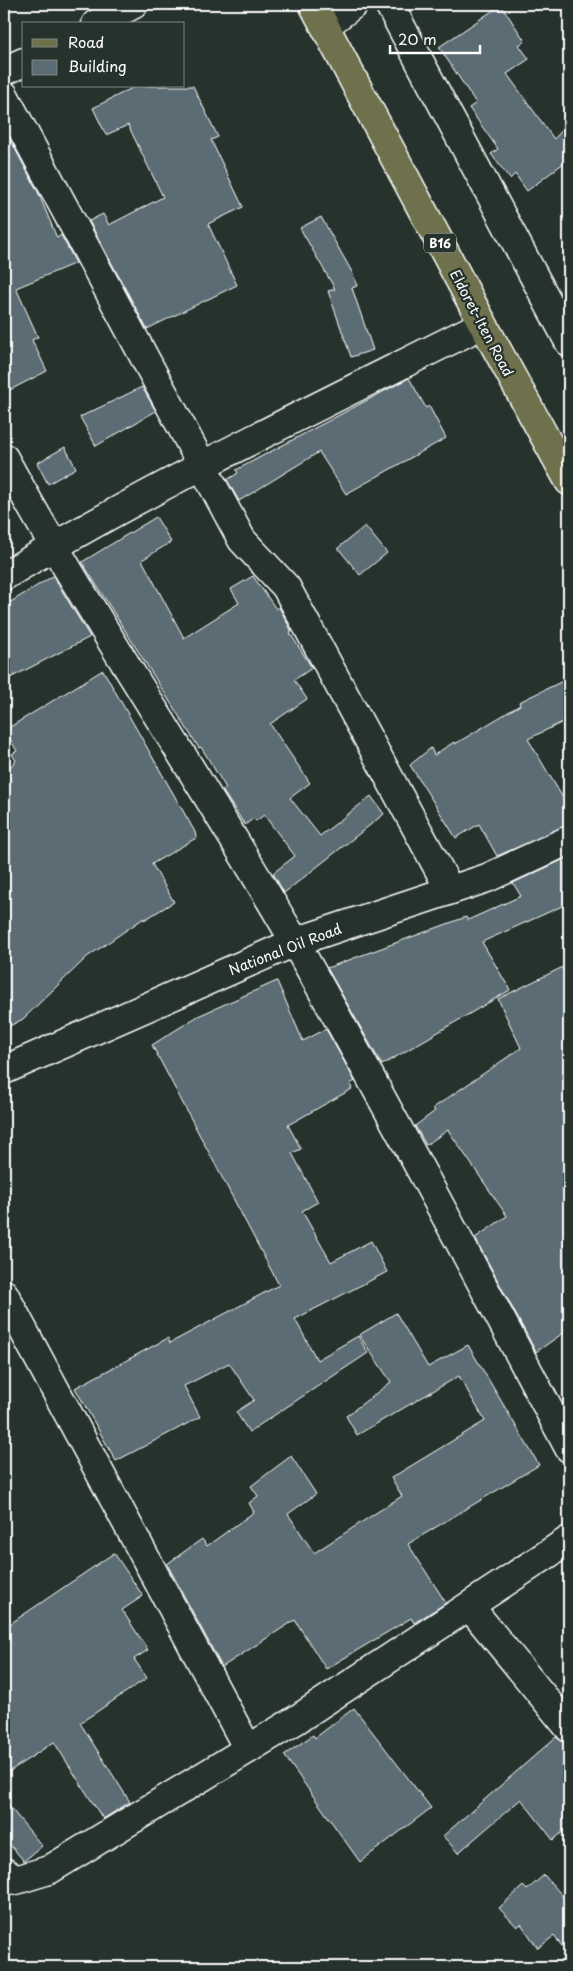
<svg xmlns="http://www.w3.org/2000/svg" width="573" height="1971" viewBox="0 0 573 1971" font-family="'Playpen Sans',sans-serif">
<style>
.building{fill:#5c6c75;stroke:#fff}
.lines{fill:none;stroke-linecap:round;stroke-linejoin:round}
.street-casing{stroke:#fff;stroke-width:31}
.primary-casing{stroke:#fff;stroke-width:31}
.street{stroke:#26332d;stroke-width:28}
.primary{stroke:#6e714b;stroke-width:28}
.labels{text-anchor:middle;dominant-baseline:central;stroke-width:4.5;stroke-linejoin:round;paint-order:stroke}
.shield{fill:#26332d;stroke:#bec2c0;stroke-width:1}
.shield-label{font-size:12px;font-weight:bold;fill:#fff}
.street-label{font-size:14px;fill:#fff;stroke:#26332d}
</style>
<rect width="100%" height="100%" fill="#26332d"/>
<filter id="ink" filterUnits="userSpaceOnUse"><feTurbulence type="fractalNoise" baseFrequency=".02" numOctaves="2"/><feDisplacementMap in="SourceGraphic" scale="10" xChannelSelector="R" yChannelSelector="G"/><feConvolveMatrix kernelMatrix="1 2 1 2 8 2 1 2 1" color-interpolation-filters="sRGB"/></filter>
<g filter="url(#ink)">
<g class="building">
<polygon points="501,5 525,41 519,45 529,59 507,74 554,139 569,123 569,159 527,191 515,174 510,179 491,154 498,149 469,108 476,103 439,47"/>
<polygon points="136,86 193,86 218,137 211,140 243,207 208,224 237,285 147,329 89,221 103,214 109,225 163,197 128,125 106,135 93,108"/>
<polygon points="4,128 38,192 57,238 61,235 76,263 16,288 38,337 32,340 47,371 4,393"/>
<polygon points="321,217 352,272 357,286 352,288 373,350 351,357 328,291 335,289 300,228"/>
<polygon points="409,378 426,408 429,406 446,438 346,494 319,452 239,501 227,480 238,473 236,470"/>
<polygon points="142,387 156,411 96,446 80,417"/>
<polygon points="65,447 76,468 48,484 37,463"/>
<polygon points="156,517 171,542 142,560 184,638 239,603 231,589 253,576 276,609 279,607 292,632 290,633 312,668 294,680 307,699 270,724 310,783 290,798 320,836 371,796 384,814 284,893 273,873 295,856 264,815 256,821 254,818 245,825 222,790 226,788 201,747 199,748 82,562"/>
<polygon points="365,526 387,553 360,575 338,548"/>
<polygon points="53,576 90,637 4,681 4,606"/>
<polygon points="103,670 195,832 196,838 152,864 174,902 144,920 144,918 87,957 23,1019 4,1029 4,772 16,761 12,754 17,751 5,730"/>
<polygon points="569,678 569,719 528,739 569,808 569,825 497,856 479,824 456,838 410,765 431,748 434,755 454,742 455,744 520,705 519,702"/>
<polygon points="569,857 569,903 482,942 510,990 382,1065 327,968 466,917 468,920 521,896 513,883"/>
<polygon points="569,964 569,1329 536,1352 475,1238 507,1216 448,1130 426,1145 415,1126 435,1111 433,1108 521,1048 498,999"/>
<polygon points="277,981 303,1041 326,1029 355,1081 350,1084 352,1089 288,1125 301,1149 292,1153 318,1202 302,1211 331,1262 371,1241 387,1272 295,1319 317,1360 358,1336 368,1353 249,1432 236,1412 254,1400 229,1363 184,1386 200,1417 116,1461 75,1388 168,1338 170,1343 279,1285 152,1045 198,1016"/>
<polygon points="396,1313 428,1367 468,1345 539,1465 408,1544 446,1603 414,1623 411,1618 326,1669 295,1620 222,1667 167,1564 202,1539 207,1546 254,1512 249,1503 258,1496 251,1486 291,1456 316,1494 288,1514 314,1553 402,1496 391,1478 485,1421 459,1376 357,1435 346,1416 391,1382 359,1335"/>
<polygon points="114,1553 143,1596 122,1610 148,1650 134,1659 147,1678 80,1723 130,1802 103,1819 54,1742 4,1775 4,1628"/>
<polygon points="354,1708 431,1808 360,1862 284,1755 313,1735 315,1738"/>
<polygon points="556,1737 563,1742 569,1743 569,1827 553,1840 521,1799 458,1853 443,1836"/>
<polygon points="4,1800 42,1846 24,1861 4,1838"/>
<polygon points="544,1875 569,1903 569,1955 554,1936 538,1948 521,1924 517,1927 499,1908 523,1886 527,1890"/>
</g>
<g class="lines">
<g class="street-casing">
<g id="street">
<polyline points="389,4 569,342"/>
<polyline points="96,24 134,4"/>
<polyline points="325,26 354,4"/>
<polyline points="4,71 24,62"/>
<polyline points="4,95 242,540 286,587 450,890"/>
<path d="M 4,458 C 95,624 202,780 296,944 C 390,1110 480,1279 569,1448"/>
<path d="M 4,576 C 158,483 322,405 483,324"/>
<polyline points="4,1070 295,942 487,878 569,840"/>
<polyline points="4,1294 248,1749"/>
<polyline points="470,1607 569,1728"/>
<polyline points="4,1872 16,1880 49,1870 296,1720 569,1540"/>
</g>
</g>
<g class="primary-casing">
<polyline id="primary" points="313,4 483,324 569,481"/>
</g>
<use href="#street" class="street"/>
<use href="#primary" class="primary"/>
</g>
</g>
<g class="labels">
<rect class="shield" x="424" y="233.5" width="32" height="19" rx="4"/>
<g class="shield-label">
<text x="440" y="243">B16</text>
</g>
<g class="street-label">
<text transform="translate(482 323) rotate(62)">Eldoret-Iten Road</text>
<text transform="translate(285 949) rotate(-21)">National Oil Road</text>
</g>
</g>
<rect width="573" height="1971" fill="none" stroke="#26332d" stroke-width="20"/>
<rect x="10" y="10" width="553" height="1951" fill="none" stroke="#fff" stroke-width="2" filter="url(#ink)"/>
<rect x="22" y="22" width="162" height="65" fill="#26332d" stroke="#7d8581"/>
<rect x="32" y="39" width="25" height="8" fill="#6e714b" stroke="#7d8581"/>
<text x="68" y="48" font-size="15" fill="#ffffff">Road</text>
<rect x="32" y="60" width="25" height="15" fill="#5c6c75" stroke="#7d8581"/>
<text x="68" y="72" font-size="15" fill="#ffffff">Building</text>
<path d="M390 45v8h90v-8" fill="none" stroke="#ffffff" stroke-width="2.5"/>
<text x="398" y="45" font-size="15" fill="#ffffff" stroke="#26332d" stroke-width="4" paint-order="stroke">20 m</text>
</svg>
